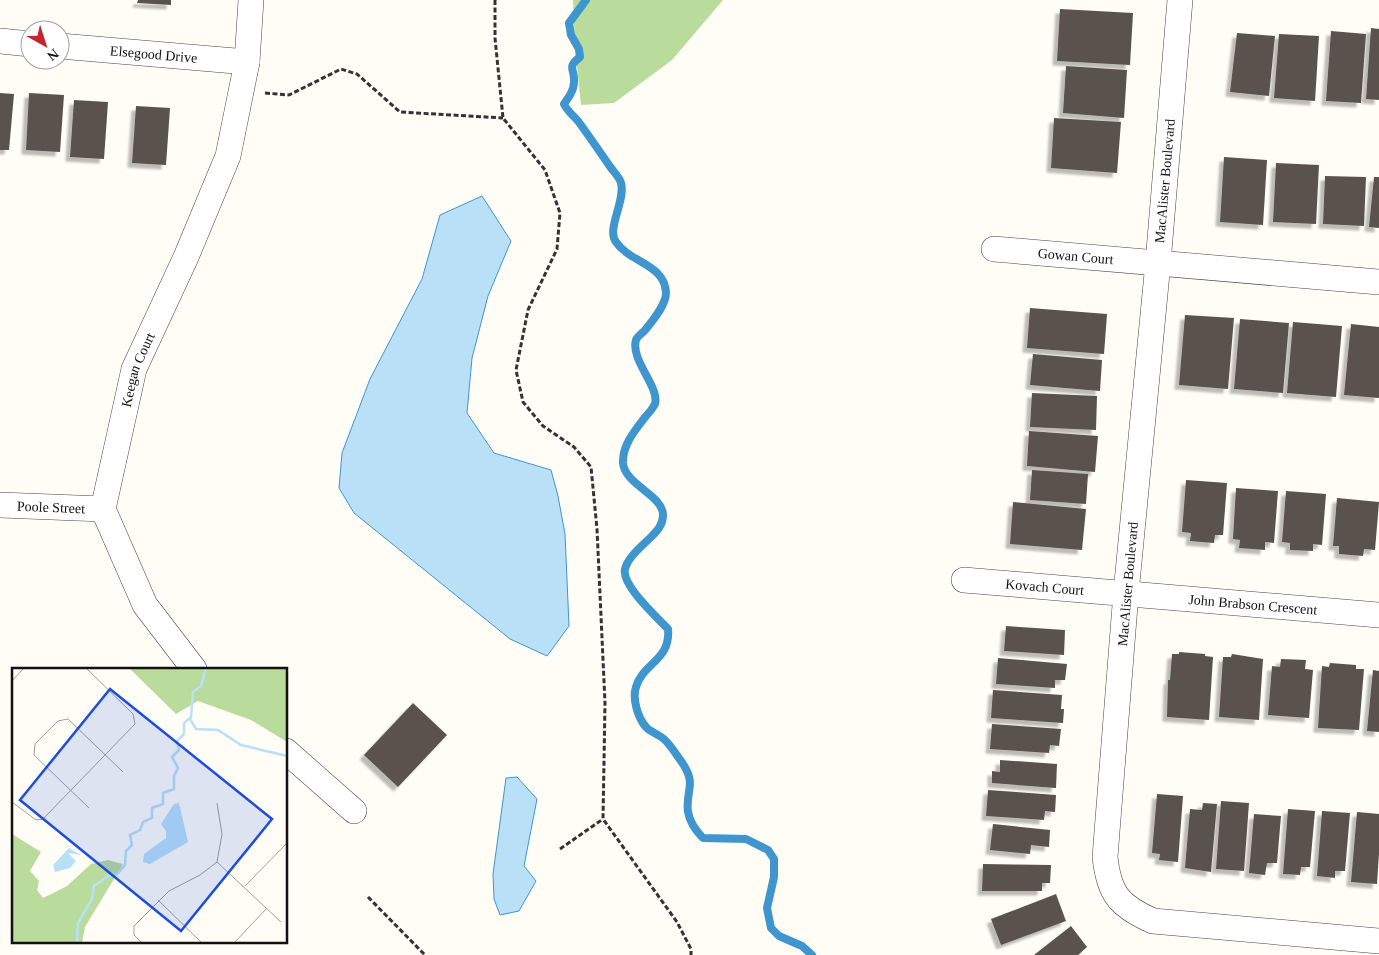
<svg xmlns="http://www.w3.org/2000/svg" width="1379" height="955" viewBox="0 0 1379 955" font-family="'Times New Roman',serif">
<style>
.forest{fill:#b9dc9c}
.water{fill:#b9e0f7;stroke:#3f96cf}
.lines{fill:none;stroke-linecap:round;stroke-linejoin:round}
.stream{stroke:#3f96cf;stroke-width:8}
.building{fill:#5a524d;filter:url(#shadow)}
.street-casing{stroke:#444;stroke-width:26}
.path{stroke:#333;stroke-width:3;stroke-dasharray:5 2.5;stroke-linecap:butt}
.street{stroke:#fff;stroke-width:25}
.labels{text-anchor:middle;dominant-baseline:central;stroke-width:5;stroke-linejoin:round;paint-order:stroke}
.street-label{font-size:14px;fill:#111;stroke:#fff}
.inset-river{fill:none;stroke:#b9e0f7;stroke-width:2.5}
.inset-road{fill:none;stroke:#a09f9a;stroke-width:1}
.view{fill:#1d4ed8;fill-opacity:0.15;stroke:#1d4ed8;stroke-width:2.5}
.inset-edge{fill:none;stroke:#111;stroke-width:2.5}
</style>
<defs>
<filter id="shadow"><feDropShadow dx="-4.5" dy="4.5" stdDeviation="1" flood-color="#0004"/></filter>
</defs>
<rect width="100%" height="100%" fill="#fffdf5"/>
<polygon class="forest" points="573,0 723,0 672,60 614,103 581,105 575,48"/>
<g class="water">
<polygon points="482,196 511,241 488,296 472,358 467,413 494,453 551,470 558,496 565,534 569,626 547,656 510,639 354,513 339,488 342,453 370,379 422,279 440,215"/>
<polygon points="517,777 537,799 524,866 536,881 519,911 500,915 494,899 493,874 506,778"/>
</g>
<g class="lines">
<path class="stream" d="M 586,0 L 569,23 L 571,35 L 579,49 L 580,57 C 566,68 575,68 574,82 C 574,90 569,97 564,104 C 567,111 573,115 578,121 C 589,136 600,152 611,168 C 614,172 620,178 621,183 C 626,200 606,229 616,242 C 630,263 665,264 666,293 C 666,305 653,320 646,329 C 643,333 637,336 636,340 C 630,360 660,387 655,404 C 653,408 649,413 646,416 C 636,429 622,445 623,463 C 625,485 663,495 663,515 C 663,525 657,531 651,537 C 642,546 628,557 625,569 C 621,585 658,618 668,629 C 671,660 643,663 636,687 C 632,699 638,718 646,727 C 650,732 659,734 665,740 C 671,746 676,754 681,761 C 698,785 685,790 688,812 C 690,823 696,831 703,838 L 746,839 L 768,850 L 774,859 L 774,877 L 767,908 L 771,928 L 779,936 L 802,946 L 812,955"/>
</g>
<g class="building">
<polygon points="138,0 171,0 171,5 137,3"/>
<polygon points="1060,9 1133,13 1130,65 1057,61"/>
<polygon points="1371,28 1379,29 1379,100 1366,99"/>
<polygon points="1331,31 1366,34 1361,103 1326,101"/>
<polygon points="1237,33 1275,36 1269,96 1230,92"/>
<polygon points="1279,34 1319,36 1315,101 1274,98"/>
<polygon points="1066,66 1127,70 1124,118 1063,113"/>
<polygon points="0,93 14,94 9,150 0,150"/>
<polygon points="29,93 64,95 60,152 26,150"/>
<polygon points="74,100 108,102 104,159 70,157"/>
<polygon points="136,106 170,108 166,165 132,163"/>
<polygon points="1054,118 1121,122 1117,173 1051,168"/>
<polygon points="1224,157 1267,160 1263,225 1220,222"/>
<polygon points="1276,163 1319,165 1316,224 1273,222"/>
<polygon points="1325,176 1366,177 1364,226 1323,224"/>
<polygon points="1374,177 1379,177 1379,228 1369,227"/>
<polygon points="1030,308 1107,314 1104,354 1027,348"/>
<polygon points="1185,315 1234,318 1228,389 1179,385"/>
<polygon points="1240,319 1289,323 1283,393 1234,389"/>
<polygon points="1293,322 1342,326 1336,397 1287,393"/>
<polygon points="1351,324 1379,327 1379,398 1344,395"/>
<polygon points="1033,354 1102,360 1100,391 1030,385"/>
<polygon points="1032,393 1097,396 1096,430 1030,427"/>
<polygon points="1029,431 1098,436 1095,472 1027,466"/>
<polygon points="1032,470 1088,474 1086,504 1030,500"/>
<polygon points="1186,480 1227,483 1223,535 1215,535 1214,543 1190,541 1191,533 1182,532"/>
<polygon points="1236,488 1278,491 1274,543 1265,542 1265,550 1239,548 1240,540 1233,539"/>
<polygon points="1286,491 1326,494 1322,545 1313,544 1313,551 1290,550 1290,543 1282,542"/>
<polygon points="1337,498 1379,502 1375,550 1364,549 1363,556 1339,554 1339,546 1333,546"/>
<polygon points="1013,502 1086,509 1082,550 1010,544"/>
<polygon points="1006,626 1065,630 1064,655 1004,651"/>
<polygon points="1179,652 1205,654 1205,656 1213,657 1209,720 1167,717 1168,680 1170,680 1172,654 1179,654"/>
<polygon points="1232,654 1263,659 1259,720 1219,717 1223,657 1231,657"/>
<polygon points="998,658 1067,664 1065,680 1055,680 1055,688 996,684"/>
<polygon points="1281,659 1306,660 1305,669 1313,670 1309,718 1268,715 1272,666 1280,667"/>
<polygon points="1330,663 1356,665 1356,669 1364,669 1359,730 1318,728 1322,666 1329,667"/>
<polygon points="1373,670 1379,671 1379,732 1367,731"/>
<polygon points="993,690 1062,695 1061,709 1064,709 1063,723 991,718"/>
<polygon points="413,703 447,735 398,787 364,755"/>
<polygon points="992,724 1061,729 1059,746 1050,745 1049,753 990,749"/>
<polygon points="1000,760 1057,764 1056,788 992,783 992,771 1000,772"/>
<polygon points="988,790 1056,795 1055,812 1045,811 1044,820 986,816"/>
<polygon points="1157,794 1183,796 1178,862 1159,860 1160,854 1152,853"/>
<polygon points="1221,801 1249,803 1244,871 1216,869"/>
<polygon points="1203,803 1217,804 1211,872 1185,868 1190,809 1202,810"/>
<polygon points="1288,809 1315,811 1310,867 1301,867 1300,875 1283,874"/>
<polygon points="1322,811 1350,813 1345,871 1335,871 1335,878 1317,876"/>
<polygon points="1357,812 1379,814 1379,853 1377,884 1351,882"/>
<polygon points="1254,814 1281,816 1277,863 1267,863 1265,875 1249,873"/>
<polygon points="993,824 1050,830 1049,847 1031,845 1030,854 990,850"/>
<polygon points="983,864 1051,865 1050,883 1042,883 1042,891 982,891"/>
<polygon points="1056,894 1066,921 1001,945 991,919"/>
<polygon points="1071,926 1087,947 1078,955 1034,955"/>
</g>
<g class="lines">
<g class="street-casing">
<g id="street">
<path d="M 1180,0 L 1158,263 L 1126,593 L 1105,857 C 1109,894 1119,906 1153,921 L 1379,941"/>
<polyline points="0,41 30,44"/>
<path id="s1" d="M 60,46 L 247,62"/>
<path id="s2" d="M 994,249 L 1379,282"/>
<path id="s3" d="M 0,505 L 103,509"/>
<path id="s4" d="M 964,580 L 1379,615"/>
<path id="s5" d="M 194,669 L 145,605 L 103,509 L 134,369 L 186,257 L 228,156 L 247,62 L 251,0"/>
<polyline points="286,751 354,811"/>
</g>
</g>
<g class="path">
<polyline points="495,0 495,38 503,118 545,170 560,213 557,249 528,310 516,370 523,402 543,426 574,447 591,467 597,529 605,703 603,819 677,922 691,949 691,955"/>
<polyline points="265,93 289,95 341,69 357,74 400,112 503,118"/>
<polyline points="560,849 603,819"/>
<polyline points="368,897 425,955"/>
</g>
<use href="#street" class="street"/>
</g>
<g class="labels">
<g class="street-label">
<text stroke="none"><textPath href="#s1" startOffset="94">Elsegood Drive</textPath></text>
<text transform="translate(1165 181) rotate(-85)">MacAlister Boulevard</text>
<text stroke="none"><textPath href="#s2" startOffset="82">Gowan Court</textPath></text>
<text stroke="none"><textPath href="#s5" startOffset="329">Keegan Court</textPath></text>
<text stroke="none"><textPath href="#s3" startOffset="51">Poole Street</textPath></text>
<text transform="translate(1128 584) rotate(-85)">MacAlister Boulevard</text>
<text stroke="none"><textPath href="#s4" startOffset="81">Kovach Court</textPath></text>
<text stroke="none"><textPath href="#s4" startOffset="290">John Brabson Crescent</textPath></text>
</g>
</g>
<g transform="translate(12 668)">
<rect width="275" height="275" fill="#fffdf5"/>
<path d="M 117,0 L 275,0 L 275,74 L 239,52 L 186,33 L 164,46 ZM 0,166 L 29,184 L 18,203 L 27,213 L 25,222 L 31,230 L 55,218 L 79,196 L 96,192 L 111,196 L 73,259 L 70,275 L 0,275 Z" fill="#b9dc9c"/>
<path d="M 167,135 L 176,174 L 138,196 L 131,194 L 132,186 L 154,170 L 154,163 L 149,156 L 162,136 ZM 57,180 L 69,187 L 56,185 L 64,193 L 58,200 L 43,204 L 41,197 Z" fill="#b9e0f7"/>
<path class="inset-river" d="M 178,51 L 184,61 L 206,62 L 229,77 L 275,88M 65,275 L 66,255 L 80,231 L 82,218 L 96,208 L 105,206 L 113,197 L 114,183 L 120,177 L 118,167 L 128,162 L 131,154 L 140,150 L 140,140 L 151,136 L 151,125 L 162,121 L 162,108 L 166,100 L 160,89 L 167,82 L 165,73 L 172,66 L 172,55 L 179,49 L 181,24 L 189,18 L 194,0"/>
<path class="inset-road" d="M 0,13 L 12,0M 0,134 L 24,152 L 31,151 L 123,56 L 121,46 L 74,0M 77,140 L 22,87 L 23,76 L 46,53 L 56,51 L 111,104M 205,194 L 269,254M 233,218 L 275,175M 146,232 L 190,275M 130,275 L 122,267 L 122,258 L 157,223 L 188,207 L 205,194 L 210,166 L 205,135M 222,275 L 255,240"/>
<path class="view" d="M 98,21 L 260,151 L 169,263 L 8,132 Z"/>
<rect width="275" height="275" class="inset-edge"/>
</g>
<g transform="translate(45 45) rotate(141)"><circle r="24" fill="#ffffff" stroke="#a0a0a0"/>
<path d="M0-4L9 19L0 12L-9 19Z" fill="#c4262e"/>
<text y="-8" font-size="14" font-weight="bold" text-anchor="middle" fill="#111111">N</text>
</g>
</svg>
